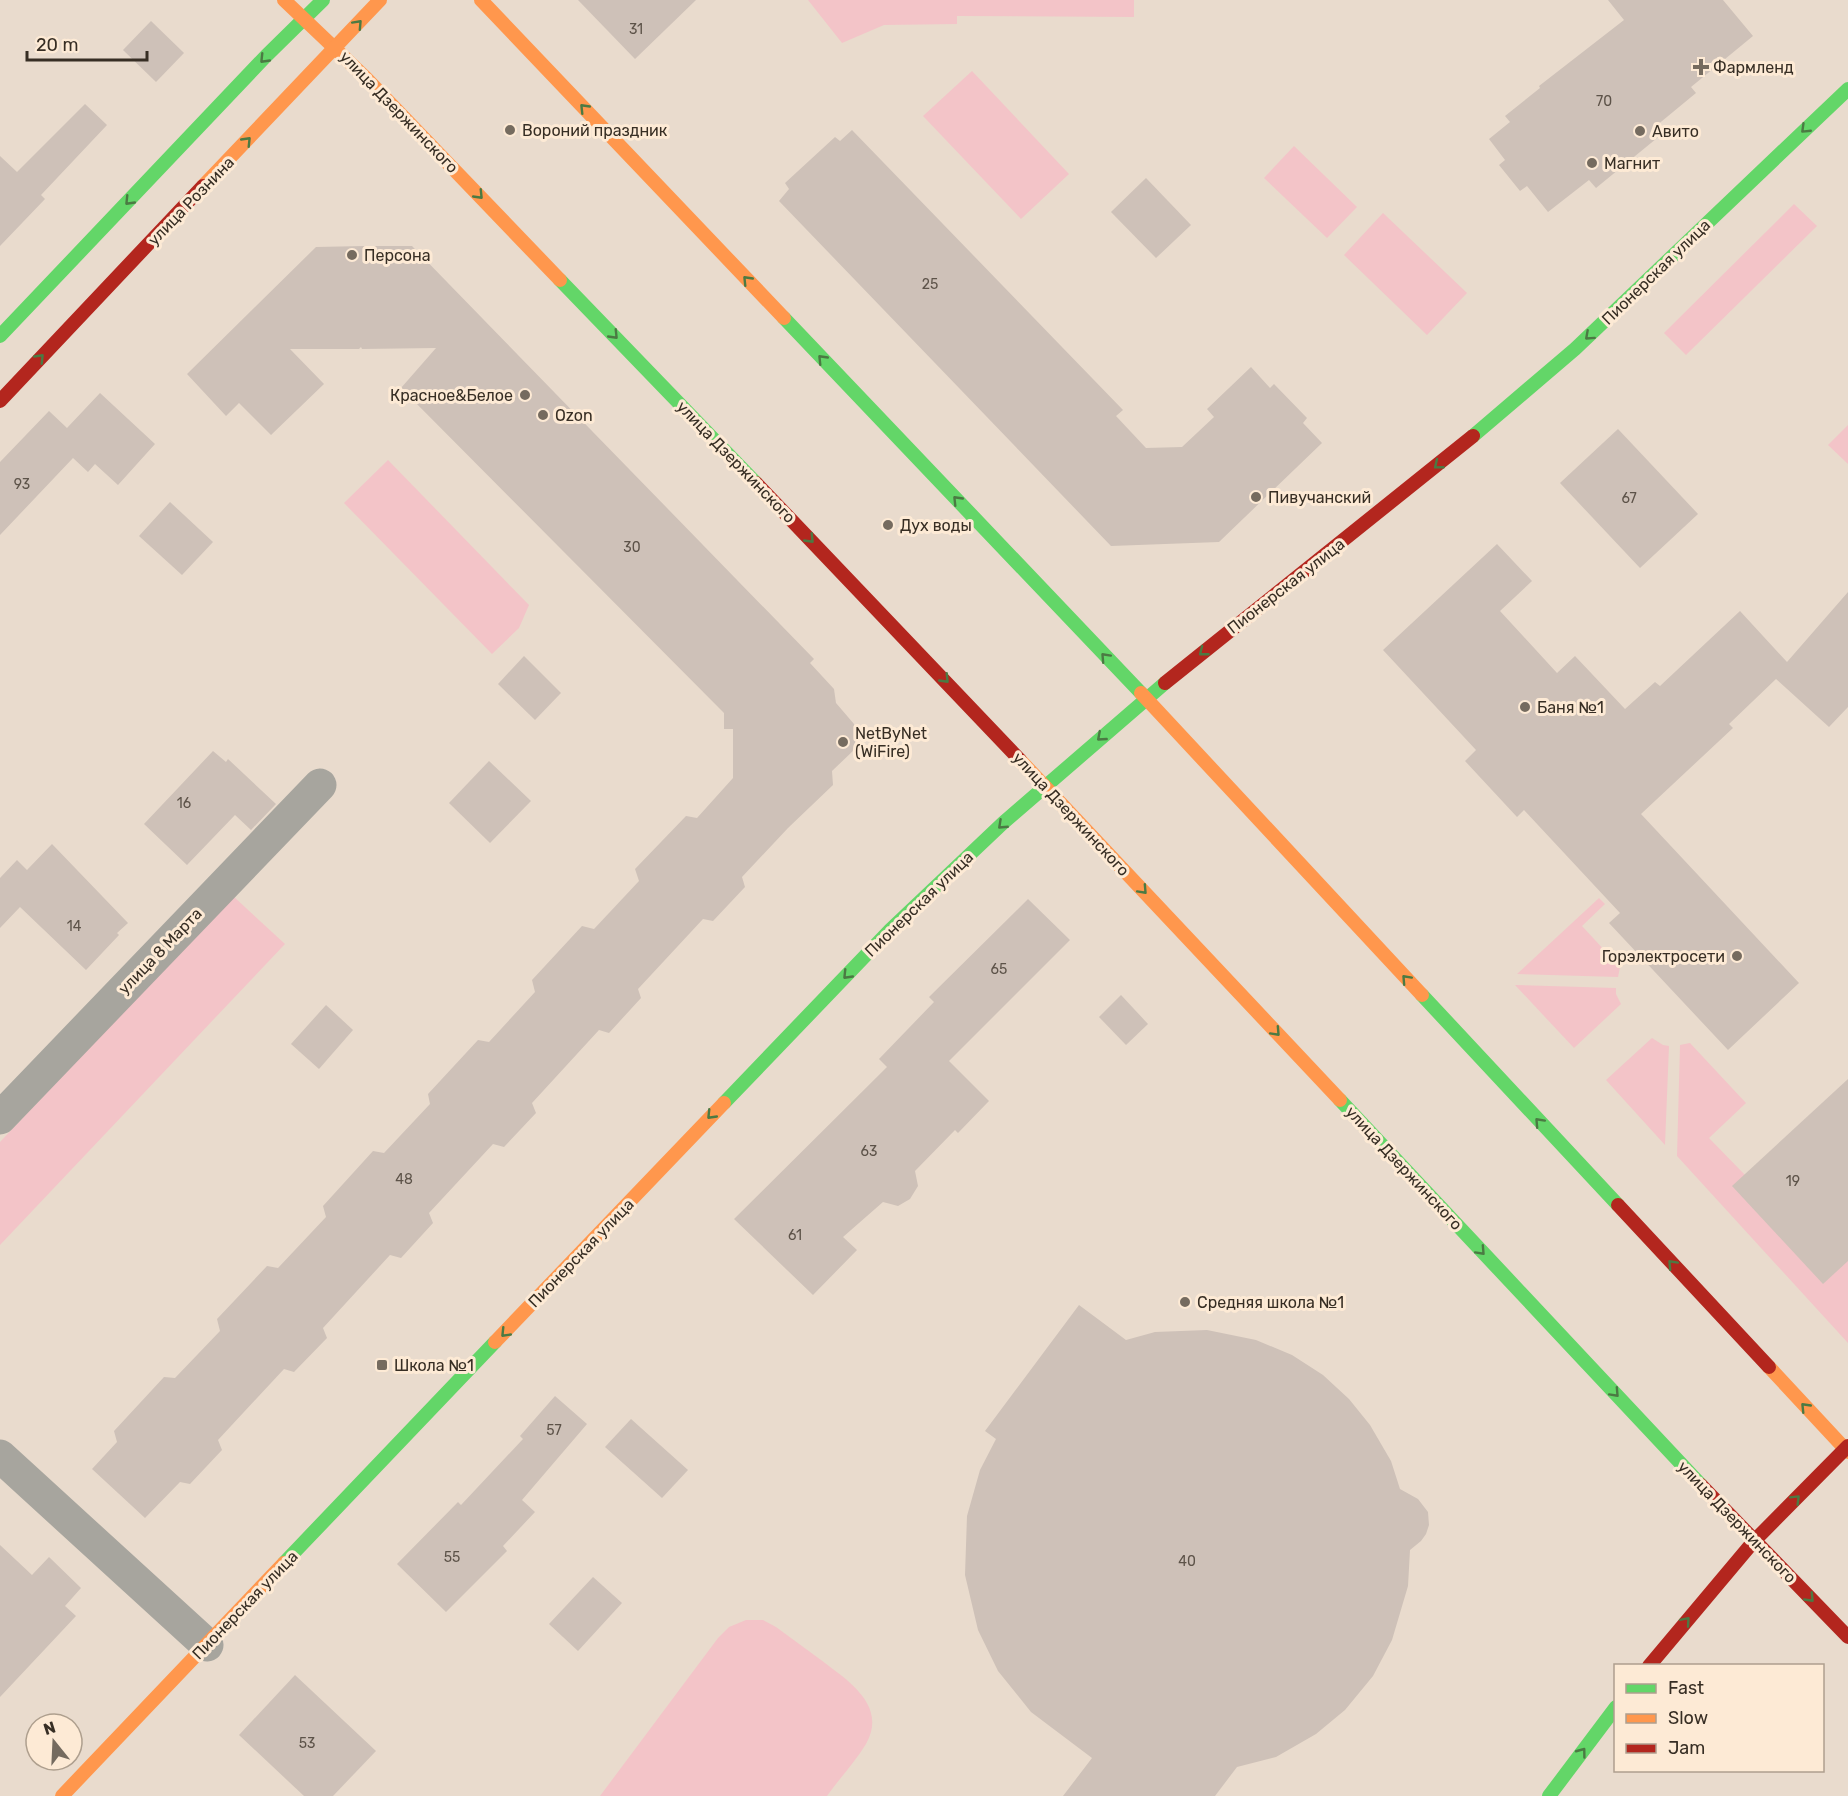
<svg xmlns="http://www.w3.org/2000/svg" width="1848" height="1796" viewBox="0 0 1848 1796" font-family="Rubik,sans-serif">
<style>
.green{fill:#f3c4c8}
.building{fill:#cec1b8}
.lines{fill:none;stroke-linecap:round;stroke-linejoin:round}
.street{stroke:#a7a59e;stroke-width:33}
.fast{stroke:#63d668;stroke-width:14}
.slow{stroke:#ff974d;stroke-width:14}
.jam{stroke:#b3261e;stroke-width:14}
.oneway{stroke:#4b7a43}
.poi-dot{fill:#756b5f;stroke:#fdead5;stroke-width:2}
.labels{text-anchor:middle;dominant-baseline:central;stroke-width:6;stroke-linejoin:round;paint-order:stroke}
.number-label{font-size:14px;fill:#5d5349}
.poi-label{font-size:16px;fill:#372e24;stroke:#fdead5;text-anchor:start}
.street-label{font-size:16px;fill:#372e24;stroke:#fdead5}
</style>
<rect width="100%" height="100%" fill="#e9dbcd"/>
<g class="green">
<polygon points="808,0 1134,0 1134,17 957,16 957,24 884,25 842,43"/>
<polygon points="972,71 1069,174 1021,219 923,116"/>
<polygon points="1294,146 1357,207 1327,238 1264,178"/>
<polygon points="1794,204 1817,226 1686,355 1664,333"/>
<polygon points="1383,213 1467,293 1427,335 1344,255"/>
<polygon points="1848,425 1848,464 1828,445"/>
<polygon points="388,460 529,605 519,628 492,654 344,503"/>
<polygon points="233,896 285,944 0,1245 0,1142"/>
<polygon points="1599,898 1605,904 1582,926 1620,967 1618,977 1517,974"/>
<polygon points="1515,985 1616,988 1616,994 1621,1004 1574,1048"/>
<polygon points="1652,1038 1663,1045 1669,1046 1665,1145 1606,1080"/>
<polygon points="1690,1043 1746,1103 1709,1138 1745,1175 1848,1261 1848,1343 1677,1156 1680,1045"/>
<path d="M 746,1620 L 763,1620 L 776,1627 C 791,1638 806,1649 821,1660 C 847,1680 888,1705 866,1744 C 855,1762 839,1779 827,1796 L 600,1796 L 718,1638 L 729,1627 Z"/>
</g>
<g class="building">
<polygon points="578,0 696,0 635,59"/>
<polygon points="1608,0 1723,0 1753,36 1691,87 1696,93 1656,126 1662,134 1596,188 1589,180 1548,212 1527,186 1520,191 1499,165 1505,160 1489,139 1510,122 1505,116 1540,88 1539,86 1624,20"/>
<polygon points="151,21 184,53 156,82 123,50"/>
<polygon points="85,104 107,125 41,195 45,199 0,246 0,156 17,172"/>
<polygon points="852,130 1123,410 1116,416 1146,448 1182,447 1214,417 1207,409 1251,367 1270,388 1274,384 1307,418 1303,423 1322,443 1219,542 1111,546 779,201 789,189 785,183 835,137 840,141"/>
<polygon points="1146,178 1191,225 1156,258 1111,212"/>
<polygon points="364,246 412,246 814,659 810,663 834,689 836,703 854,724 856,738 854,750 832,771 833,785 788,828 742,877 745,887 713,921 703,919 638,989 641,998 609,1033 599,1030 532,1103 536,1113 504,1147 493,1144 429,1213 433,1223 401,1258 390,1255 323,1328 327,1338 294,1372 284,1369 218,1440 222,1450 190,1484 180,1482 145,1518 92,1469 117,1442 114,1431 164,1377 175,1378 220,1331 217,1319 267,1266 278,1268 326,1217 323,1206 373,1151 384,1153 430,1104 428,1094 478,1040 489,1042 535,992 532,980 582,926 594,929 639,881 635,869 686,816 697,818 733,778 733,729 724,729 724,713 401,388 436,348 362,349 361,347 359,349 290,349 324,384 271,435 239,403 226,416 187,374 316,247"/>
<polygon points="100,393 155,444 118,485 95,464 88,472 73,458 0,535 0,462 49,411 67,428"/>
<polygon points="1618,429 1698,514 1640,568 1560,483"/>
<polygon points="170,502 213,542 182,575 139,536"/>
<polygon points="1497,544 1532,581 1500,611 1557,673 1575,656 1625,709 1655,682 1660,686 1740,611 1787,662 1848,592 1848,707 1829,727 1776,679 1729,724 1733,728 1641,814 1799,983 1728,1050 1609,923 1620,913 1524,810 1517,817 1465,761 1476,750 1383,650"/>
<polygon points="524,656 561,693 535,720 498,684"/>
<polygon points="213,751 226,762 228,759 276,804 251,830 235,815 187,865 144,824"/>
<polygon points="489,761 531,801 490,843 449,803"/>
<polygon points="52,844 128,923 117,933 119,935 86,970 20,907 0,928 0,878 17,860 27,870"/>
<polygon points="1028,899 1070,940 949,1061 989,1101 958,1133 955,1130 915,1171 918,1186 910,1199 898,1206 883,1202 843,1237 857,1250 813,1295 734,1219 887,1067 879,1059 934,1002 929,997"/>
<polygon points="1121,995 1148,1024 1126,1045 1099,1017"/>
<polygon points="326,1005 353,1030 319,1069 291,1044"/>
<polygon points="1848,1079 1848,1261 1823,1284 1732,1186"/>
<polygon points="1079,1305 1126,1340 1155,1332 1207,1330 1256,1340 1292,1355 1323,1375 1349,1399 1370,1425 1391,1461 1400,1489 1418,1499 1428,1512 1429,1525 1426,1534 1421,1541 1410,1550 1408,1586 1392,1640 1373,1676 1345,1710 1316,1734 1276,1757 1237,1767 1215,1796 1063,1796 1092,1758 1031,1712 998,1671 978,1630 965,1575 967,1516 980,1470 996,1439 985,1431"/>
<polygon points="555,1396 587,1424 522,1500 535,1512 503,1546 507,1551 446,1612 397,1564 458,1502 461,1505 523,1439 520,1436"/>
<polygon points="631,1419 688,1470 662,1498 605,1447"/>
<polygon points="0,1545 32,1575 49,1557 81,1588 65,1606 76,1616 0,1697"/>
<polygon points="593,1577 622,1603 578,1651 549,1624"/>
<polygon points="295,1675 376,1751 333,1796 304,1796 239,1735"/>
</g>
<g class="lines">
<g class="street">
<polyline points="0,1118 320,785"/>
<polyline points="0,1456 207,1645"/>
</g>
<g class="fast">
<polyline points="560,280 756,483"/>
<polyline points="784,318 1141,693"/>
<polyline points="0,336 266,56 323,0"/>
<polyline points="1473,436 1575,349 1848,89"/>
<polyline points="1422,995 1618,1205"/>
<polyline points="1340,1100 1701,1485"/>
<polyline points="724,1103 890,930 1003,823 1165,683"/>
<polyline points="284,1563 495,1342"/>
<polyline points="1549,1796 1616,1707"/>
</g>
<g class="slow">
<polyline points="284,0 366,78 560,280"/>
<polyline points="481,0 784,318"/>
<polyline points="203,186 380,0"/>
<polyline points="1141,693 1422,995"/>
<polyline points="1020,760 1340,1100"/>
<polyline points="495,1342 724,1103"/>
<polyline points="1769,1367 1848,1452"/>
<polyline points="62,1796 284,1563"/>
</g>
<g class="jam">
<polyline points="0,401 203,186"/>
<polyline points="756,483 1020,760"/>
<polyline points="1165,683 1473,436"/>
<polyline points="1618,1205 1769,1367"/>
<polyline points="1701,1485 1848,1637"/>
<polyline points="1649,1666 1754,1541 1848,1446"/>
</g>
</g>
<defs><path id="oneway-chevron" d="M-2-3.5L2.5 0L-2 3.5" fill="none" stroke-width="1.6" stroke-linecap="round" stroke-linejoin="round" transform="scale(1.5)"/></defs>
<g class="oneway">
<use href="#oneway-chevron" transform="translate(358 24) rotate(-47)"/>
<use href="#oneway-chevron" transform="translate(264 59) rotate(134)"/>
<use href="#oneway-chevron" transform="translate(584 108) rotate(-134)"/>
<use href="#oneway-chevron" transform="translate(1805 129) rotate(136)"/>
<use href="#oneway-chevron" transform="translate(247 141) rotate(-46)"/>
<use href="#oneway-chevron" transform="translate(479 195) rotate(46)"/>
<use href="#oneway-chevron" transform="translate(129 201) rotate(134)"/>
<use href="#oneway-chevron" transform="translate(747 280) rotate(-134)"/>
<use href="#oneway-chevron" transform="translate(614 335) rotate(46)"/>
<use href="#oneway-chevron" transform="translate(1589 336) rotate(138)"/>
<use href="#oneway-chevron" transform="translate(40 358) rotate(-46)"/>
<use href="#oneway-chevron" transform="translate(822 359) rotate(-134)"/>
<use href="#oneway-chevron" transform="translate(1438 465) rotate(141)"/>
<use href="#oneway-chevron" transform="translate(957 500) rotate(-134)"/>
<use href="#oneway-chevron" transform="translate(810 539) rotate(46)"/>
<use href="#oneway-chevron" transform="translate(1203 652) rotate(142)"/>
<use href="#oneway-chevron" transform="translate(1105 657) rotate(-133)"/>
<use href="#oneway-chevron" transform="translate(945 679) rotate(46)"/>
<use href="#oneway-chevron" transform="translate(1101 737) rotate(139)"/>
<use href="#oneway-chevron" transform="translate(1002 825) rotate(137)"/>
<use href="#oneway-chevron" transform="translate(1143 890) rotate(47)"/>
<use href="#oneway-chevron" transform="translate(847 975) rotate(134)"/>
<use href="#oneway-chevron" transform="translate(1406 979) rotate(-133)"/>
<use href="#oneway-chevron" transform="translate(1276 1032) rotate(47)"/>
<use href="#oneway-chevron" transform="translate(711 1115) rotate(134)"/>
<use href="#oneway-chevron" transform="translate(1539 1122) rotate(-133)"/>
<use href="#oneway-chevron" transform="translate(1481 1251) rotate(47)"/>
<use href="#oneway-chevron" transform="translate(1672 1264) rotate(-133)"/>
<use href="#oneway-chevron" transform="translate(505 1333) rotate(134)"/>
<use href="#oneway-chevron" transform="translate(1615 1393) rotate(47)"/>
<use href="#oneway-chevron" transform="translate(1805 1407) rotate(-134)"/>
<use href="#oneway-chevron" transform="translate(1796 1499) rotate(-45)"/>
<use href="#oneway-chevron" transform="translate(1810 1598) rotate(46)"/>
<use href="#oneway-chevron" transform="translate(1686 1621) rotate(-49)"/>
<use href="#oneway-chevron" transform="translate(1582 1752) rotate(-53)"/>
</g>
<g class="poi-dot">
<path d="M1698 58h6v6h6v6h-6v6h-6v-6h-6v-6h6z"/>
<circle cx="510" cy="130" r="6"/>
<circle cx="1640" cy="131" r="6"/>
<circle cx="1592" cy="163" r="6"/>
<circle cx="352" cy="255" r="6"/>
<circle cx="525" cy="395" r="6"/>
<circle cx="543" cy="415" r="6"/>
<circle cx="1256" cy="497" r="6"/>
<circle cx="888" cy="525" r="6"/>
<circle cx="1525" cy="707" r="6"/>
<circle cx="843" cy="742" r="6"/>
<circle cx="1737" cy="956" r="6"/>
<circle cx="1185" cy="1302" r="6"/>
<rect x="376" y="1359" width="12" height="12" rx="3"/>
</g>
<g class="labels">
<g class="number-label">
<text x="636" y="29">31</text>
<text x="1604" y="101">70</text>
<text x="930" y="284">25</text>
<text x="22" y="484">93</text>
<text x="1629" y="498">67</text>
<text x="632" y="547">30</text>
<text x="184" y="803">16</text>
<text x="74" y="926">14</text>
<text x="999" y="969">65</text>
<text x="869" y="1151">63</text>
<text x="404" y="1179">48</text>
<text x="1793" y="1181">19</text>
<text x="795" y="1235">61</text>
<text x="554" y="1430">57</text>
<text x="452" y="1557">55</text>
<text x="1187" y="1561">40</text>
<text x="307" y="1743">53</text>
</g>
<g class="poi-label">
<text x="1713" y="67">Фармленд</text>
<text x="522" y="130">Вороний праздник</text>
<text x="1652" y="131">Авито</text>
<text x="1604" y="163">Магнит</text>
<text x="364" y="255">Персона</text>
<text x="513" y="395" text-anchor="end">Красное&amp;Белое</text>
<text x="555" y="415">Ozon</text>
<text x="1268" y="497">Пивучанский</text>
<text x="900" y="525">Дух воды</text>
<text x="1537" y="707">Баня №1</text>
<text x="855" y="733">NetByNet<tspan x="855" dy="18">(WiFire)</tspan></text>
<text x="1725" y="956" text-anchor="end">Горэлектросети</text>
<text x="1197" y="1302">Средняя школа №1</text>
<text x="394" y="1365">Школа №1</text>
</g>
<g class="street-label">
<text transform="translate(399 112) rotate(46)">улица Дзержинского</text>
<text transform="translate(191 201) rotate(-46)">улица Рознина</text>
<text transform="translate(1656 272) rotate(-44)">Пионерская улица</text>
<text transform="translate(736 462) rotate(46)">улица Дзержинского</text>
<text transform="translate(1286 586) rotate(-38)">Пионерская улица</text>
<text transform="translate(1071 814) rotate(47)">улица Дзержинского</text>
<text transform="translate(919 904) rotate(-44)">Пионерская улица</text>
<text transform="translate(160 951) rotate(-46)">улица 8 Марта</text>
<text transform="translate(1404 1168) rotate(47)">улица Дзержинского</text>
<text transform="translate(581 1253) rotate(-46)">Пионерская улица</text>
<text transform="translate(1737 1522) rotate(46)">улица Дзержинского</text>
<text transform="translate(245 1605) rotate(-46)">Пионерская улица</text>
</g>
</g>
<rect x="1614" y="1664" width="210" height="108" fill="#fdead5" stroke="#ae9f8e" stroke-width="1.5"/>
<rect x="1626" y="1684" width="30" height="9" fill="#63d668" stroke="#ae9f8e" stroke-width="1.5"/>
<text x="1668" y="1694" font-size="18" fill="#372e24">Fast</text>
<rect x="1626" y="1714" width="30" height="9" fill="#ff974d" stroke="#ae9f8e" stroke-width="1.5"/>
<text x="1668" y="1724" font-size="18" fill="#372e24">Slow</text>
<rect x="1626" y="1744" width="30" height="9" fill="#b3261e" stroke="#ae9f8e" stroke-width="1.5"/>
<text x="1668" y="1754" font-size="18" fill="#372e24">Jam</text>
<g transform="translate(54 1742) rotate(342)"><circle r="28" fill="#fdead5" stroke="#ae9f8e" stroke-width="1.5"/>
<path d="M0-4.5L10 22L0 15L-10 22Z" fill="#756b5f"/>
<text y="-9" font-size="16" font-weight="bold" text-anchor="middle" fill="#372e24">N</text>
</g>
<path d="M27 51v9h120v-9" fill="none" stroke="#372e24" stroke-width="3"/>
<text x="36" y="51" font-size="18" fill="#372e24" stroke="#fdead5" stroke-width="4.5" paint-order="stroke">20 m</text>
</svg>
